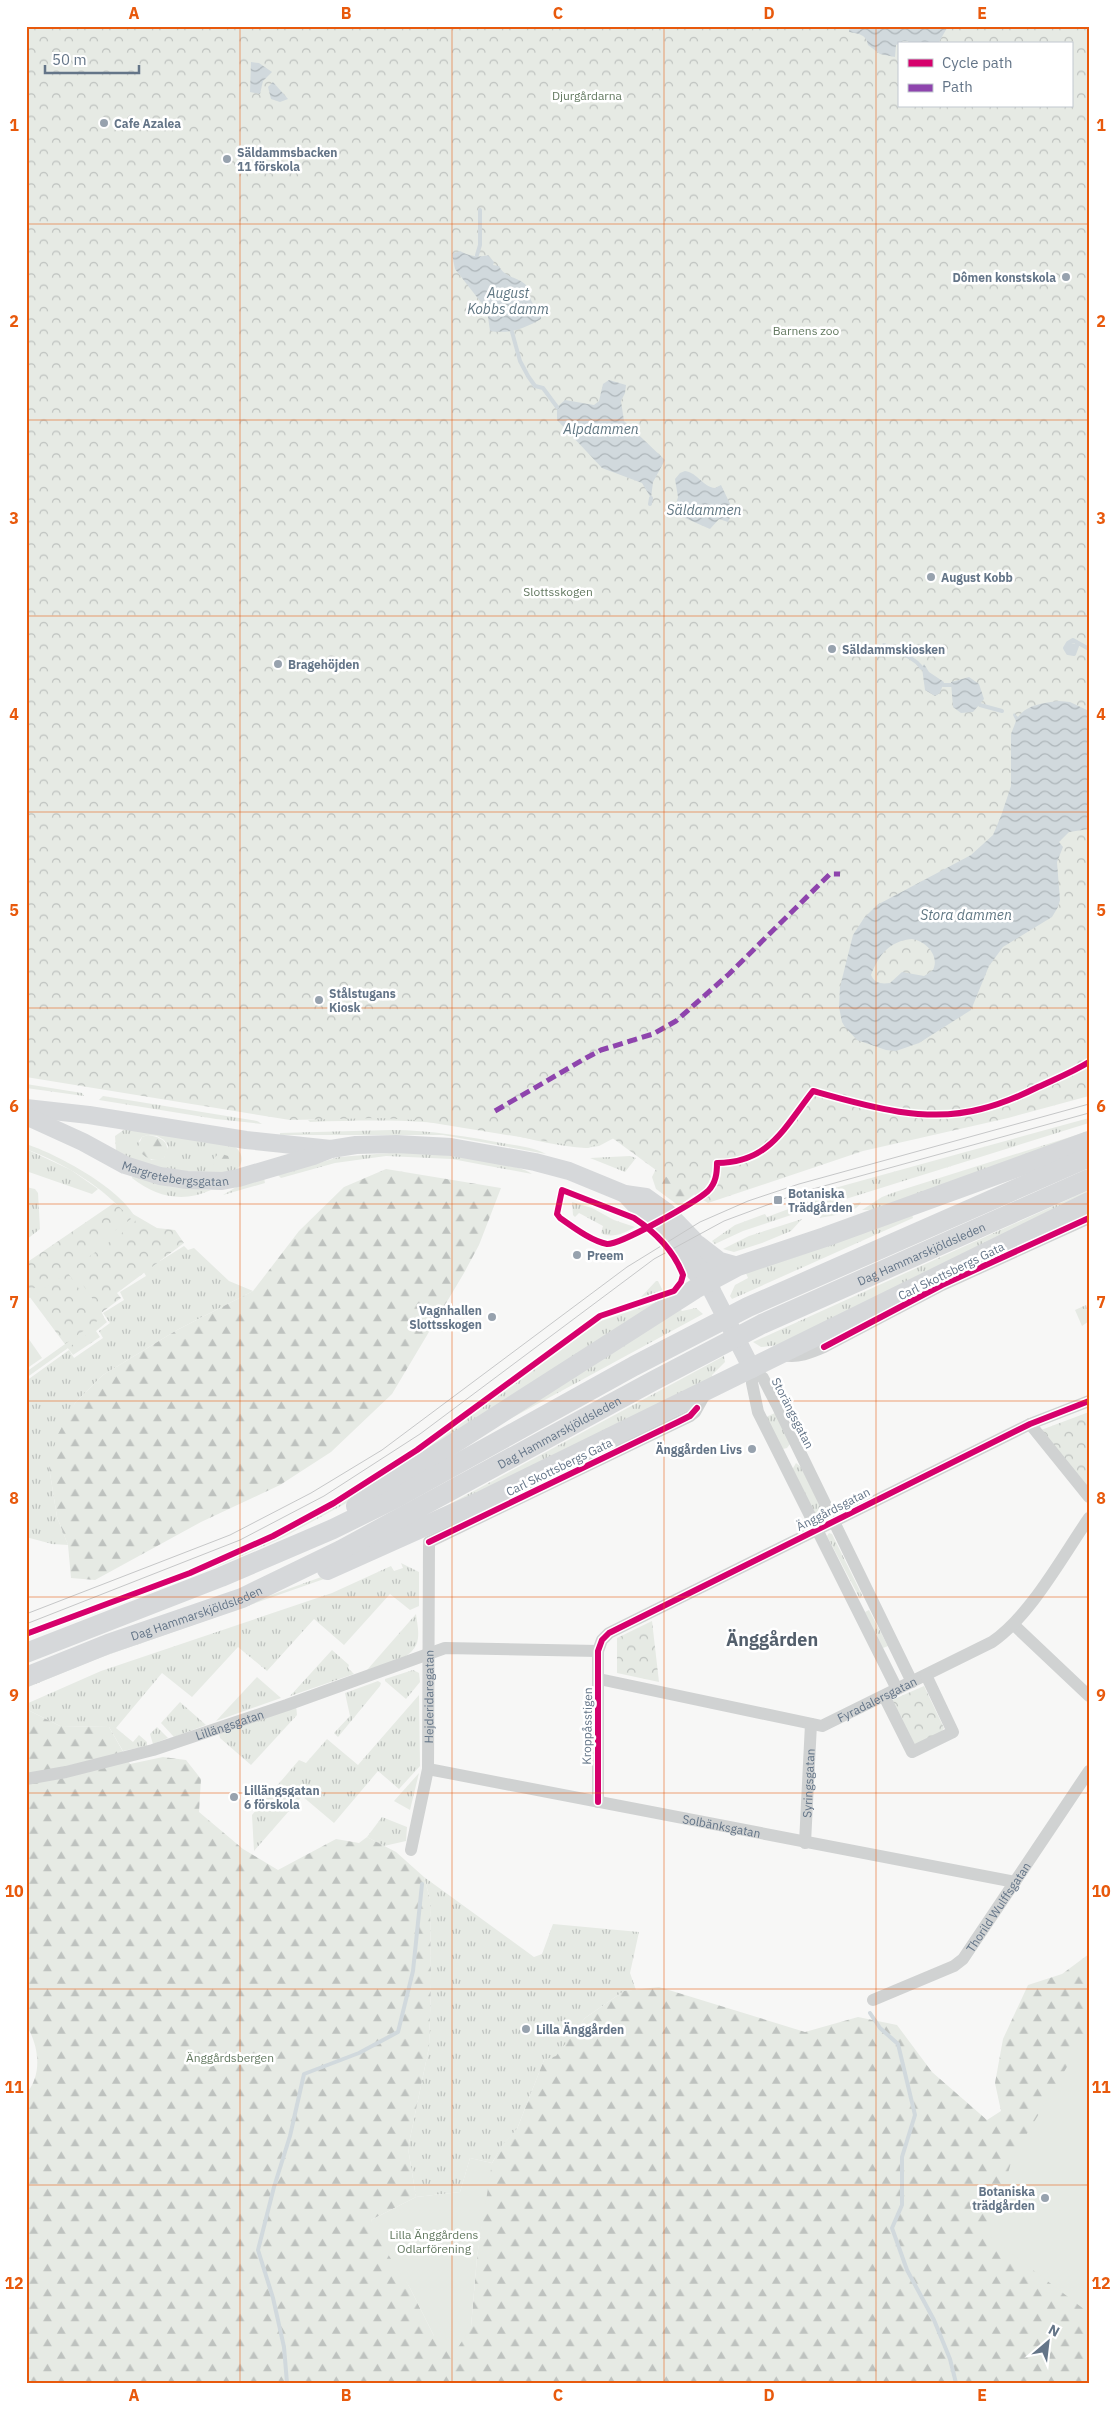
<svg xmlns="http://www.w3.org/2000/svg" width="1115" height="2409" viewBox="0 0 1115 2409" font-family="'IBM Plex Sans',sans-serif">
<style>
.grass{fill:url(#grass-tufts);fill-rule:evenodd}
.forest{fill:url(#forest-firs)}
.park{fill:url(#park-crowns);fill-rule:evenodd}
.garden{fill:#e6eae4}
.water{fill:url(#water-waves);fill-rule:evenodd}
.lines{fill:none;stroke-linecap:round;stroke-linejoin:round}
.stream{stroke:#d1d9dd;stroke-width:4}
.minor{stroke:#d0d2d2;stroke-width:12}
.secondary{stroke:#d6d8da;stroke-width:18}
.primary{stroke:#d6d8da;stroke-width:20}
.tram{stroke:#c6c7c8;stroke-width:1}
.quiet{stroke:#8e44ad;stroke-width:5;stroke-dasharray:10 5;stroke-linecap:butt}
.cycleway-casing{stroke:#fff;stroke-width:9}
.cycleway{stroke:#d6006c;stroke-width:6}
.grid{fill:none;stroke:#e8590c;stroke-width:1;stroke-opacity:0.55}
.poi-dot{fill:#97a2ae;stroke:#fff;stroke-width:2}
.labels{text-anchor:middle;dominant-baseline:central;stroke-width:5;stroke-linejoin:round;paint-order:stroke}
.park-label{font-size:12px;fill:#637960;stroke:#fff}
.poi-label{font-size:12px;font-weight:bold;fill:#647588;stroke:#fff;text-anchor:start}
.street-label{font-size:12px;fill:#647588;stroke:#fff}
.water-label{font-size:14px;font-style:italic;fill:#607783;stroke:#fff}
.district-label{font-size:18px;font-weight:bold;fill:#535f6c;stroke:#fff}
.neatline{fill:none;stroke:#e8590c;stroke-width:2}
.grid-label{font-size:16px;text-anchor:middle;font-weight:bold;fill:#e8590c}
</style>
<defs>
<pattern id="grass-tufts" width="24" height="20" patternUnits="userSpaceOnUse" patternTransform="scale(1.25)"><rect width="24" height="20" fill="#e6eae4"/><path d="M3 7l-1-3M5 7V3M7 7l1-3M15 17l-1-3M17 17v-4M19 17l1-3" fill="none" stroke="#bec2bf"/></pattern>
<pattern id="forest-firs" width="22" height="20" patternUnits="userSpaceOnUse" patternTransform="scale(1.25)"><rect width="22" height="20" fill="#e6eae4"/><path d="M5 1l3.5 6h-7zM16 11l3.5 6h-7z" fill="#bec2bf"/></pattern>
<pattern id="park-crowns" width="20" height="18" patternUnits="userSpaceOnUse" patternTransform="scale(1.25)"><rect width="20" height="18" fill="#e6eae4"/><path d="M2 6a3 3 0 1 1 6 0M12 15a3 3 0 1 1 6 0" fill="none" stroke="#bec2bf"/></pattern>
<pattern id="water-waves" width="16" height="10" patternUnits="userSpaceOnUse" patternTransform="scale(1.25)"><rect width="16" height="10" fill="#d1d9dd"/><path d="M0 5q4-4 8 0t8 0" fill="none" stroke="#adb5b9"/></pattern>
</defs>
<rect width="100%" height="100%" fill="#f7f7f6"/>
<g class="grass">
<polygon points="26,1084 82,1093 84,1096 26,1088"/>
<polygon points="103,1096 257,1121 262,1124 216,1119 99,1100"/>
<path d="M 377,1114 L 604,1134 L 614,1138 L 599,1146 L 586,1148 C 548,1146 511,1133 474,1127 C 417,1119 368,1120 310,1122 L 308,1120 Z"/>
<polygon points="1089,1118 1089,1123 1076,1127 820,1207 815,1205 813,1194"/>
<path d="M 125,1129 L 232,1145 C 243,1151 245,1162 236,1171 L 208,1175 L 141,1164 L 116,1151 L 115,1136 ZM 148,1135 L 157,1136 L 164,1140 L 168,1146 L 164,1158 L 151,1160 L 139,1141 L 142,1137 Z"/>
<path d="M 391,1130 C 431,1130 469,1137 508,1144 C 520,1146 536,1148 546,1154 L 443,1135 L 280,1135 L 280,1133 Z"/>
<polygon points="1089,1131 1089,1134 872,1210 862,1210 882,1197 895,1192"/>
<polygon points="26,1149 71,1170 98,1189 92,1194 26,1171"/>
<path d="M 402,1152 C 428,1153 513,1160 532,1174 L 452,1159 L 386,1156 L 335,1163 L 281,1178 L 278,1175 L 339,1157 Z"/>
<polygon points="630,1156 636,1158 625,1172 590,1158"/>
<path d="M 133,1175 L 171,1187 L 211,1190 C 183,1203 156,1197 132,1178 Z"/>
<polygon points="264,1178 265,1183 223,1195 236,1187"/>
<polygon points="26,1187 35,1189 38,1193 40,1229 26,1240"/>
<polygon points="1089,1190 1089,1194 778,1345 761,1347 753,1342"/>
<polygon points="810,1201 811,1206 806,1210 743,1231 715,1244 712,1241 735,1225 765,1214 767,1217"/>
<path d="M 572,1202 L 592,1208 L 614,1220 L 635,1227 C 625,1233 612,1239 601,1233 L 603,1226 L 579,1213 L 575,1217 L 573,1215 Z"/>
<path d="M 861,1202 C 856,1214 832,1215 820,1218 L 819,1214 Z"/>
<polygon points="912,1214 913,1218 732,1299 730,1296 735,1285 748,1278 745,1271"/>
<polygon points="802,1219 791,1231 762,1243 734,1252 723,1249 749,1236"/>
<polygon points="184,1246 188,1250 194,1248 229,1281 253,1291 177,1330 103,1375 75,1403 49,1467 57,1517 68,1545 52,1544 26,1537 26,1381 69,1350 74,1358 103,1338 99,1331 110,1323 103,1313 124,1300 120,1292 146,1276 142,1269 158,1259 160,1261"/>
<polygon points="656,1281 658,1281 663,1291 641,1300 641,1297"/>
<polygon points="660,1301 352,1500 280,1539 209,1570 311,1519 400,1465 601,1321"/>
<polygon points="1086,1305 1089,1321 1082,1326 1075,1310"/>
<polygon points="679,1308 682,1311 696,1308 703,1314 495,1427"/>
<polygon points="724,1356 725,1362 712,1375 713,1379 445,1513 435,1512"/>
<polygon points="775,1413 790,1444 787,1448 783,1449 766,1417"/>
<polygon points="796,1463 801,1467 824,1514 820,1519 817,1519 792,1470"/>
<polygon points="829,1533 832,1534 862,1595 860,1599 827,1536"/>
<polygon points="401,1563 419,1572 419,1606 410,1610 390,1594 344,1645 314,1619 267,1671 238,1647 192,1697 162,1673 116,1728 133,1742 139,1735 147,1742 147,1746 123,1751 109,1727 60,1726 26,1709 26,1704 101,1671 332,1593 391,1566 394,1571 403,1568"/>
<polygon points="349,1567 324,1579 99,1658 26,1688 26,1685 42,1678"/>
<polygon points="869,1610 888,1646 883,1648 865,1612"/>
<path d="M 416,1614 C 417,1622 419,1631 418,1638 C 416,1660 384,1664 367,1670 Z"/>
<polygon points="332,1650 349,1665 348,1668 354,1674 290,1696"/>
<polygon points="413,1670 419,1673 420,1682 406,1699 385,1681 385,1679"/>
<polygon points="257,1677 281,1698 216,1721"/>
<polygon points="378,1681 381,1683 380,1686 338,1737 334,1733 350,1716 345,1693"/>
<polygon points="419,1695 420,1766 399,1789 378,1771 334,1823 302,1796 254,1851 252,1815 299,1760 306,1763 327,1739 358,1765"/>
<polygon points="180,1702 206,1725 174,1737 161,1723"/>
<polygon points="296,1705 297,1715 251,1765 220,1738 219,1733"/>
<polygon points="157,1727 168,1738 153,1744 150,1734"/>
<polygon points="419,1773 410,1810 394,1801"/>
<polygon points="382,1817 407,1827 406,1841 384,1846 367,1837"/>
<polygon points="424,1877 534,1957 542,1954 553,1924 639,1932 630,1973 636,1990 624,1991 585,2018 556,2057 544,2060 517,2129 502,2146 492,2163 470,2158 460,2192 416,2197 408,2148 429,2047 431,1983 430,1899"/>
</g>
<g class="forest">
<path d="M 148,1135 C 161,1137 173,1143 164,1158 C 153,1163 144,1157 137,1149 L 142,1137 Z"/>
<path d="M 219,1153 L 228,1156 L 231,1164 C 223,1168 218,1169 211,1162 Z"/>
<polygon points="386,1169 501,1188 479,1245 464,1273 392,1394 331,1452 280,1485 201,1522 95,1580 71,1578 68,1545 57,1517 49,1467 57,1436 75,1403 103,1375 177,1330 253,1291 299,1231 344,1187"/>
<polygon points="656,1169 700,1190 679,1206 656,1189 652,1177"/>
<path d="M 26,1709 L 60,1726 L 109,1727 L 130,1764 L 163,1757 L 186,1760 L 201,1779 L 199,1812 L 243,1849 L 278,1870 L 336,1839 L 359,1843 L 367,1837 L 396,1852 L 424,1877 L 430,1899 L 431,1983 L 429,2047 L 408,2148 L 416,2197 L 371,2220 L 410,2288 L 434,2336 L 471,2327 L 477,2257 L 490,2167 L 502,2145 L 517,2129 L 544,2060 L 556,2056 L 585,2018 L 624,1991 L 659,1987 L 805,2032 L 858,2017 L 897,2025 L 932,2072 L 987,2120 L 1001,2111 L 995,2083 L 1003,2039 L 1028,1985 L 1062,1974 L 1089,1954 L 1089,2383 L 26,2383 L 26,2094 C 43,2075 39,2045 26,2025 Z"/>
</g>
<g class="park">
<path d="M 26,26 L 1089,26 L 1089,1096 L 1008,1118 L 863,1151 L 708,1203 L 660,1173 L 611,1137 L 588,1148 L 415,1120 L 380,1118 L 290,1120 L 26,1077 ZM 899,44 L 1071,44 L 1071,106 L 899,106 Z"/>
<polygon points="114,1203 157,1228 175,1230 184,1243 117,1293 121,1298 101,1313 107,1322 96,1331 100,1337 73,1355 26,1292 26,1263"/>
<polygon points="1089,1412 1089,1489 1041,1430"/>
<polygon points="652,1621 659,1682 617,1673 617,1638"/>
<path d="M 924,1686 L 944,1728 C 940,1736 923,1745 914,1744 L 892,1700 Z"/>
</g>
<g class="garden">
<path d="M 26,1144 C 57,1154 122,1189 136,1219 L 133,1225 L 72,1269 L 101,1311 L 104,1317 L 103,1323 L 26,1378 L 26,1372 L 100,1319 L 68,1273 L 26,1300 L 26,1294 L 131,1219 C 103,1187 66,1164 26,1149 Z"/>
<polygon points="26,1335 42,1358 26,1369"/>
<polygon points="1089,2030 1089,2313 990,2237 1012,2159"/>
<polygon points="470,2158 492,2163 477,2257 471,2327 457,2349 434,2336 410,2288 380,2242 371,2220 416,2197 460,2192"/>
</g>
<g class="water">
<path d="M 850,26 L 948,26 L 938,44 L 911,44 L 908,41 L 903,41 L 896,45 L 895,57 L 880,54 L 868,45 C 866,34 859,34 849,32 Z"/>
<polygon points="251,62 259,63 272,72 263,81 260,94 250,92"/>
<polygon points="273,82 288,99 280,102 271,99 268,87"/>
<path d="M 460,251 C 469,256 479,258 488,255 L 494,262 L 493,265 L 499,266 C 505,278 516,276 525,284 C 531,290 528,296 532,302 C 534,307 538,311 541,316 L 541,319 C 523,329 511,334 490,331 L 487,310 L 455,269 L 452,254 Z"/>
<polygon points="609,380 626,385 625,393 621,401 624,421 665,460 653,482 651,498 642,483 602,468 557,420 557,407 565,400 594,405 599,401 603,384"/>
<path d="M 685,471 C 698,473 703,487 715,488 L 721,485 L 733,510 L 728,522 L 719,519 L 710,529 L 678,515 L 675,508 L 678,497 L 675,479 L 680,473 Z"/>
<polygon points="924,664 929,672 944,682 940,693 935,696 925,690 922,668"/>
<polygon points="969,677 979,684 984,699 973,712 961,713 953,707 951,682"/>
<path d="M 1059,701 L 1070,702 L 1089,711 L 1089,829 L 1069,832 L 1059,842 L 1063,847 L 1057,862 L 1060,900 L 1058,907 L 1052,917 L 1003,947 L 989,966 L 971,1010 L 919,1043 L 896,1051 L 886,1050 L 857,1040 L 845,1027 L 842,1022 L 839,1007 L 840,987 L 853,935 L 864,918 L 877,905 L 971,855 L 993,835 L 1001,816 L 1011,786 L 1011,734 L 1016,721 L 1013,715 L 1014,713 L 1018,717 C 1028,704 1044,703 1059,701 ZM 912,939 C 926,941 940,956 933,970 L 924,976 L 902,972 L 890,983 C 882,984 875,984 871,975 C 879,955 889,941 912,939 Z"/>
</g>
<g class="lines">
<g class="stream">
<polyline points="477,255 480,245 480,210"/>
<polyline points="512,332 520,361 528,376 535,386 543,388 557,407"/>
<polyline points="650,504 651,498"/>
<path d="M 884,645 C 898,653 912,655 922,668"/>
<polyline points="1071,648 1073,649 1072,651 1069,649 1070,645 1077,646 1074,654 1068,653 1065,648 1068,643 1073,640 1089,649"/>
<polyline points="943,685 951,685"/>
<polyline points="980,705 1002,711"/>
<polyline points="870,2013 880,2028 898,2044 915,2115 902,2157 902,2205 892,2228 907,2270 934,2320 950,2359 956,2383"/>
<polyline points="287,2383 284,2347 273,2298 258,2250 274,2187 290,2136 304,2074 359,2053 398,2032 413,1971 422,1884"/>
</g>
<g class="minor">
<path d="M 783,1355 C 798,1358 810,1353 824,1347 L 942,1285 L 1089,1218"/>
<polyline points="752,1369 752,1383 758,1412 897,1689"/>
<polyline points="752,1369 763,1378 778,1407 912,1682"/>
<polyline points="1030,1424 1089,1497"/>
<polyline points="1014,1625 1089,1696"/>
<path id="s1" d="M 599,1679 L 822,1726 L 992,1642 C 1031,1615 1062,1557 1089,1518"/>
<polyline points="884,1696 912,1752 953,1732 926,1675"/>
<path id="s2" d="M 428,1769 L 1015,1882"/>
<path id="s3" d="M 26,1779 L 66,1772 L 153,1750 L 287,1705 L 445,1648 L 598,1651"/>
<polyline points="598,1802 598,1651 602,1640 609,1633 1030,1424 1089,1401"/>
<path id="s4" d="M 805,1843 L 811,1724"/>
<path id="s5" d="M 411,1850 L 428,1769 L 429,1542 L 690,1416 L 695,1412 L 706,1392"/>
<path id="s6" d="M 873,2000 L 954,1966 L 963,1959 L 1089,1771"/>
</g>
<g class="secondary">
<polyline points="26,1108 89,1115 246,1140 331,1149"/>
<path id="s7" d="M 26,1116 L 83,1142 L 125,1165 L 160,1176 L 187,1180 L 222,1181 L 238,1178 L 313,1156 L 331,1149 L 356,1145 L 396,1144 L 451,1147 L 535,1162 L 569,1171 L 625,1194 L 646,1197 L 667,1212 L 693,1239 L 709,1272 L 708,1282 L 713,1293 L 752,1369"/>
<path d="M 625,1194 C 642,1214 664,1229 680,1250 C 689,1262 694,1276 708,1282"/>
<polyline points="698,1244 720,1261 738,1266"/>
</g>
<g class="primary">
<polyline points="356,1506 695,1289 738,1266 825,1237 1089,1141"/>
<polyline points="327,1570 479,1502 1089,1202"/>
<polyline points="26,1653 221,1577 333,1529 394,1499 634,1366 748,1307 1089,1157"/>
<path id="s8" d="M 26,1677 L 108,1644 L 242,1598 L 341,1550 L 653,1381 L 762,1324 L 1089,1179"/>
</g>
<g class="tram">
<polyline points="26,1614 230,1535 311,1493 382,1450 627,1267 700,1222 748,1201 799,1184 1089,1104"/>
<polyline points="26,1624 240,1540 324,1496 420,1434 654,1259 724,1221 802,1192 1089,1113"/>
</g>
<polyline class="quiet" points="495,1111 586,1058 601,1050 653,1034 676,1021 729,974 830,874 840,874"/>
<g class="cycleway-casing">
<g id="cycleway">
<polyline points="824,1347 942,1285 1089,1218"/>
<polyline points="429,1542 678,1422 690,1416 697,1408"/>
<path d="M 26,1634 L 190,1573 L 273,1536 L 334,1503 L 417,1450 L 600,1316 L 674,1291 L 681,1282 L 683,1275 C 674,1251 655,1232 634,1218 L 562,1190 L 557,1214 L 560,1218 C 573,1227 591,1241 607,1244 C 620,1245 696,1202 708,1191 C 716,1183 717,1173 717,1163 C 769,1163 784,1128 813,1091 C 866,1106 926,1124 981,1109 C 1001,1104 1020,1096 1038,1087 C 1055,1079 1073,1072 1089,1062"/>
<polyline points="598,1802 598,1651 602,1640 609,1633 1030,1424 1089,1401"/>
</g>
</g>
<use href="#cycleway" class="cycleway"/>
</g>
<path class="grid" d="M 240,26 L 240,2383M 452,26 L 452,2383M 664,26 L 664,2383M 876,26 L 876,2383M 26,224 L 1089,224M 26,420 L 1089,420M 26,616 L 1089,616M 26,812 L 1089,812M 26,1008 L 1089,1008M 26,1204 L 1089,1204M 26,1401 L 1089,1401M 26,1597 L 1089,1597M 26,1793 L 1089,1793M 26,1989 L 1089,1989M 26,2185 L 1089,2185"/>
<g class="poi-dot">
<circle cx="104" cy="123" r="5"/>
<circle cx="227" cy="159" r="5"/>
<circle cx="1066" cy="277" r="5"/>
<circle cx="931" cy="577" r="5"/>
<circle cx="832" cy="649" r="5"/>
<circle cx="278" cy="664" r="5"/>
<circle cx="319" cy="1000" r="5"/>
<rect x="773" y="1195" width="10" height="10" rx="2.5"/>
<circle cx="577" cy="1255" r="5"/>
<circle cx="492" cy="1317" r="5"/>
<circle cx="752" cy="1449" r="5"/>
<circle cx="234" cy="1797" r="5"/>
<circle cx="526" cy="2029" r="5"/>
<circle cx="1045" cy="2198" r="5"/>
</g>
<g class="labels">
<g class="park-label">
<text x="587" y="95">Djurgårdarna</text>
<text x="806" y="330">Barnens zoo</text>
<text x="558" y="591">Slottsskogen</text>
<text x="230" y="2057">Änggårdsbergen</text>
<text x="434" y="2234">Lilla Änggårdens<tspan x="434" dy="14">Odlarförening</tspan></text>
</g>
<g class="poi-label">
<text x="114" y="123">Cafe Azalea</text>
<text x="237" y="152">Säldammsbacken<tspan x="237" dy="14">11 förskola</tspan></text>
<text x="1056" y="277" text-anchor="end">Dômen konstskola</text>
<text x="941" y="577">August Kobb</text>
<text x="842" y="649">Säldammskiosken</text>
<text x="288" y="664">Bragehöjden</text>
<text x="329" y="993">Stålstugans<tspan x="329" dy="14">Kiosk</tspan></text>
<text x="788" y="1193">Botaniska<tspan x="788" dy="14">Trädgården</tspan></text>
<text x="587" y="1255">Preem</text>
<text x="482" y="1310" text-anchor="end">Vagnhallen<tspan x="482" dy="14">Slottsskogen</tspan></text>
<text x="742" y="1449" text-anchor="end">Änggården Livs</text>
<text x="244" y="1790">Lillängsgatan<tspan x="244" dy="14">6 förskola</tspan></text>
<text x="536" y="2029">Lilla Änggården</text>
<text x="1035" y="2191" text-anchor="end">Botaniska<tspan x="1035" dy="14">trädgården</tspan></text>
</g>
<g class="street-label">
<text stroke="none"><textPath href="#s7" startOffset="162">Margretebergsgatan</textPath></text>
<text stroke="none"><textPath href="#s8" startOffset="992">Dag Hammarskjöldsleden</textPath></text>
<text transform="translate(951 1271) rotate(-26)">Carl Skottsbergs Gata</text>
<text transform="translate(793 1413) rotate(63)">Storängsgatan</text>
<text stroke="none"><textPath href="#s8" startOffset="588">Dag Hammarskjöldsleden</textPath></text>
<text transform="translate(559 1467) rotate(-26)">Carl Skottsbergs Gata</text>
<text transform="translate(833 1509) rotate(-27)">Änggårdsgatan</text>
<text stroke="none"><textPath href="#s8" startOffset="182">Dag Hammarskjöldsleden</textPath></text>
<text stroke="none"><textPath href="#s5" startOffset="155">Hejderidaregatan</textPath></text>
<text stroke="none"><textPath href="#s1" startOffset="289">Fyradalersgatan</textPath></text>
<text stroke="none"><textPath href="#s3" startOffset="211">Lillängsgatan</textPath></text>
<text transform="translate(587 1726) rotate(-89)">Kroppåsstigen</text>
<text stroke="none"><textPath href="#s4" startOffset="60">Syringsgatan</textPath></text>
<text stroke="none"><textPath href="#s2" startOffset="299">Solbänksgatan</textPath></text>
<text stroke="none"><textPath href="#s6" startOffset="162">Thorild Wulffsgatan</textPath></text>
</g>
<g class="water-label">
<text x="508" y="293">August<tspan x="508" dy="16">Kobbs damm</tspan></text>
<text x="601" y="429">Alpdammen</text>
<text x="704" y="510">Säldammen</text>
<text x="966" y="915">Stora dammen</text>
</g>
<g class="district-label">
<text x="772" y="1639">Änggården</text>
</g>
</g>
<rect width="1115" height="2409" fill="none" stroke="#ffffff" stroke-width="55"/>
<rect x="898" y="42" width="175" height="65" fill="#ffffff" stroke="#c1c8cf"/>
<rect x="908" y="59" width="25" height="8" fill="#d6006c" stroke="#c1c8cf"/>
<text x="942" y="68" font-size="15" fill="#647588">Cycle path</text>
<rect x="908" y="84" width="25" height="8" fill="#8e44ad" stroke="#c1c8cf"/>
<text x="942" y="92" font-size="15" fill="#647588">Path</text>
<g transform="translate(1048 2342) rotate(28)" stroke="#ffffff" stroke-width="4" paint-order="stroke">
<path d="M0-4L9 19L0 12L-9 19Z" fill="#647588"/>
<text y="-8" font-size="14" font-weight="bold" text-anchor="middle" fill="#647588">N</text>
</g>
<path d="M45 65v8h94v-8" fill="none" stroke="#647588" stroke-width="2.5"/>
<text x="52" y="65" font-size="15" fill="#647588" stroke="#ffffff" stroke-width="4" paint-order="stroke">50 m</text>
<rect x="28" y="28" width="1060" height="2354" class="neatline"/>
<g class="grid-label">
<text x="134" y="19">A</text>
<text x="346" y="19">B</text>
<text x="558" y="19">C</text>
<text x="769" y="19">D</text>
<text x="982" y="19">E</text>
<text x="14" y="131">1</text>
<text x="1101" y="131">1</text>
<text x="14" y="327">2</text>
<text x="1101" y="327">2</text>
<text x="14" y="524">3</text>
<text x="1101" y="524">3</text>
<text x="14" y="720">4</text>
<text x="1101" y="720">4</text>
<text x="14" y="916">5</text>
<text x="1101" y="916">5</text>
<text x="14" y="1112">6</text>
<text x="1101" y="1112">6</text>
<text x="14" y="1308">7</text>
<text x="1101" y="1308">7</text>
<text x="14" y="1504">8</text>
<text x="1101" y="1504">8</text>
<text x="14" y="1701">9</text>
<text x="1101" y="1701">9</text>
<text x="14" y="1897">10</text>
<text x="1101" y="1897">10</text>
<text x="14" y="2093">11</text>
<text x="1101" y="2093">11</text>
<text x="14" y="2289">12</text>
<text x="1101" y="2289">12</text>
<text x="134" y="2401">A</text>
<text x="346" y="2401">B</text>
<text x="558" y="2401">C</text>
<text x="769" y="2401">D</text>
<text x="982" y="2401">E</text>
</g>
</svg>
